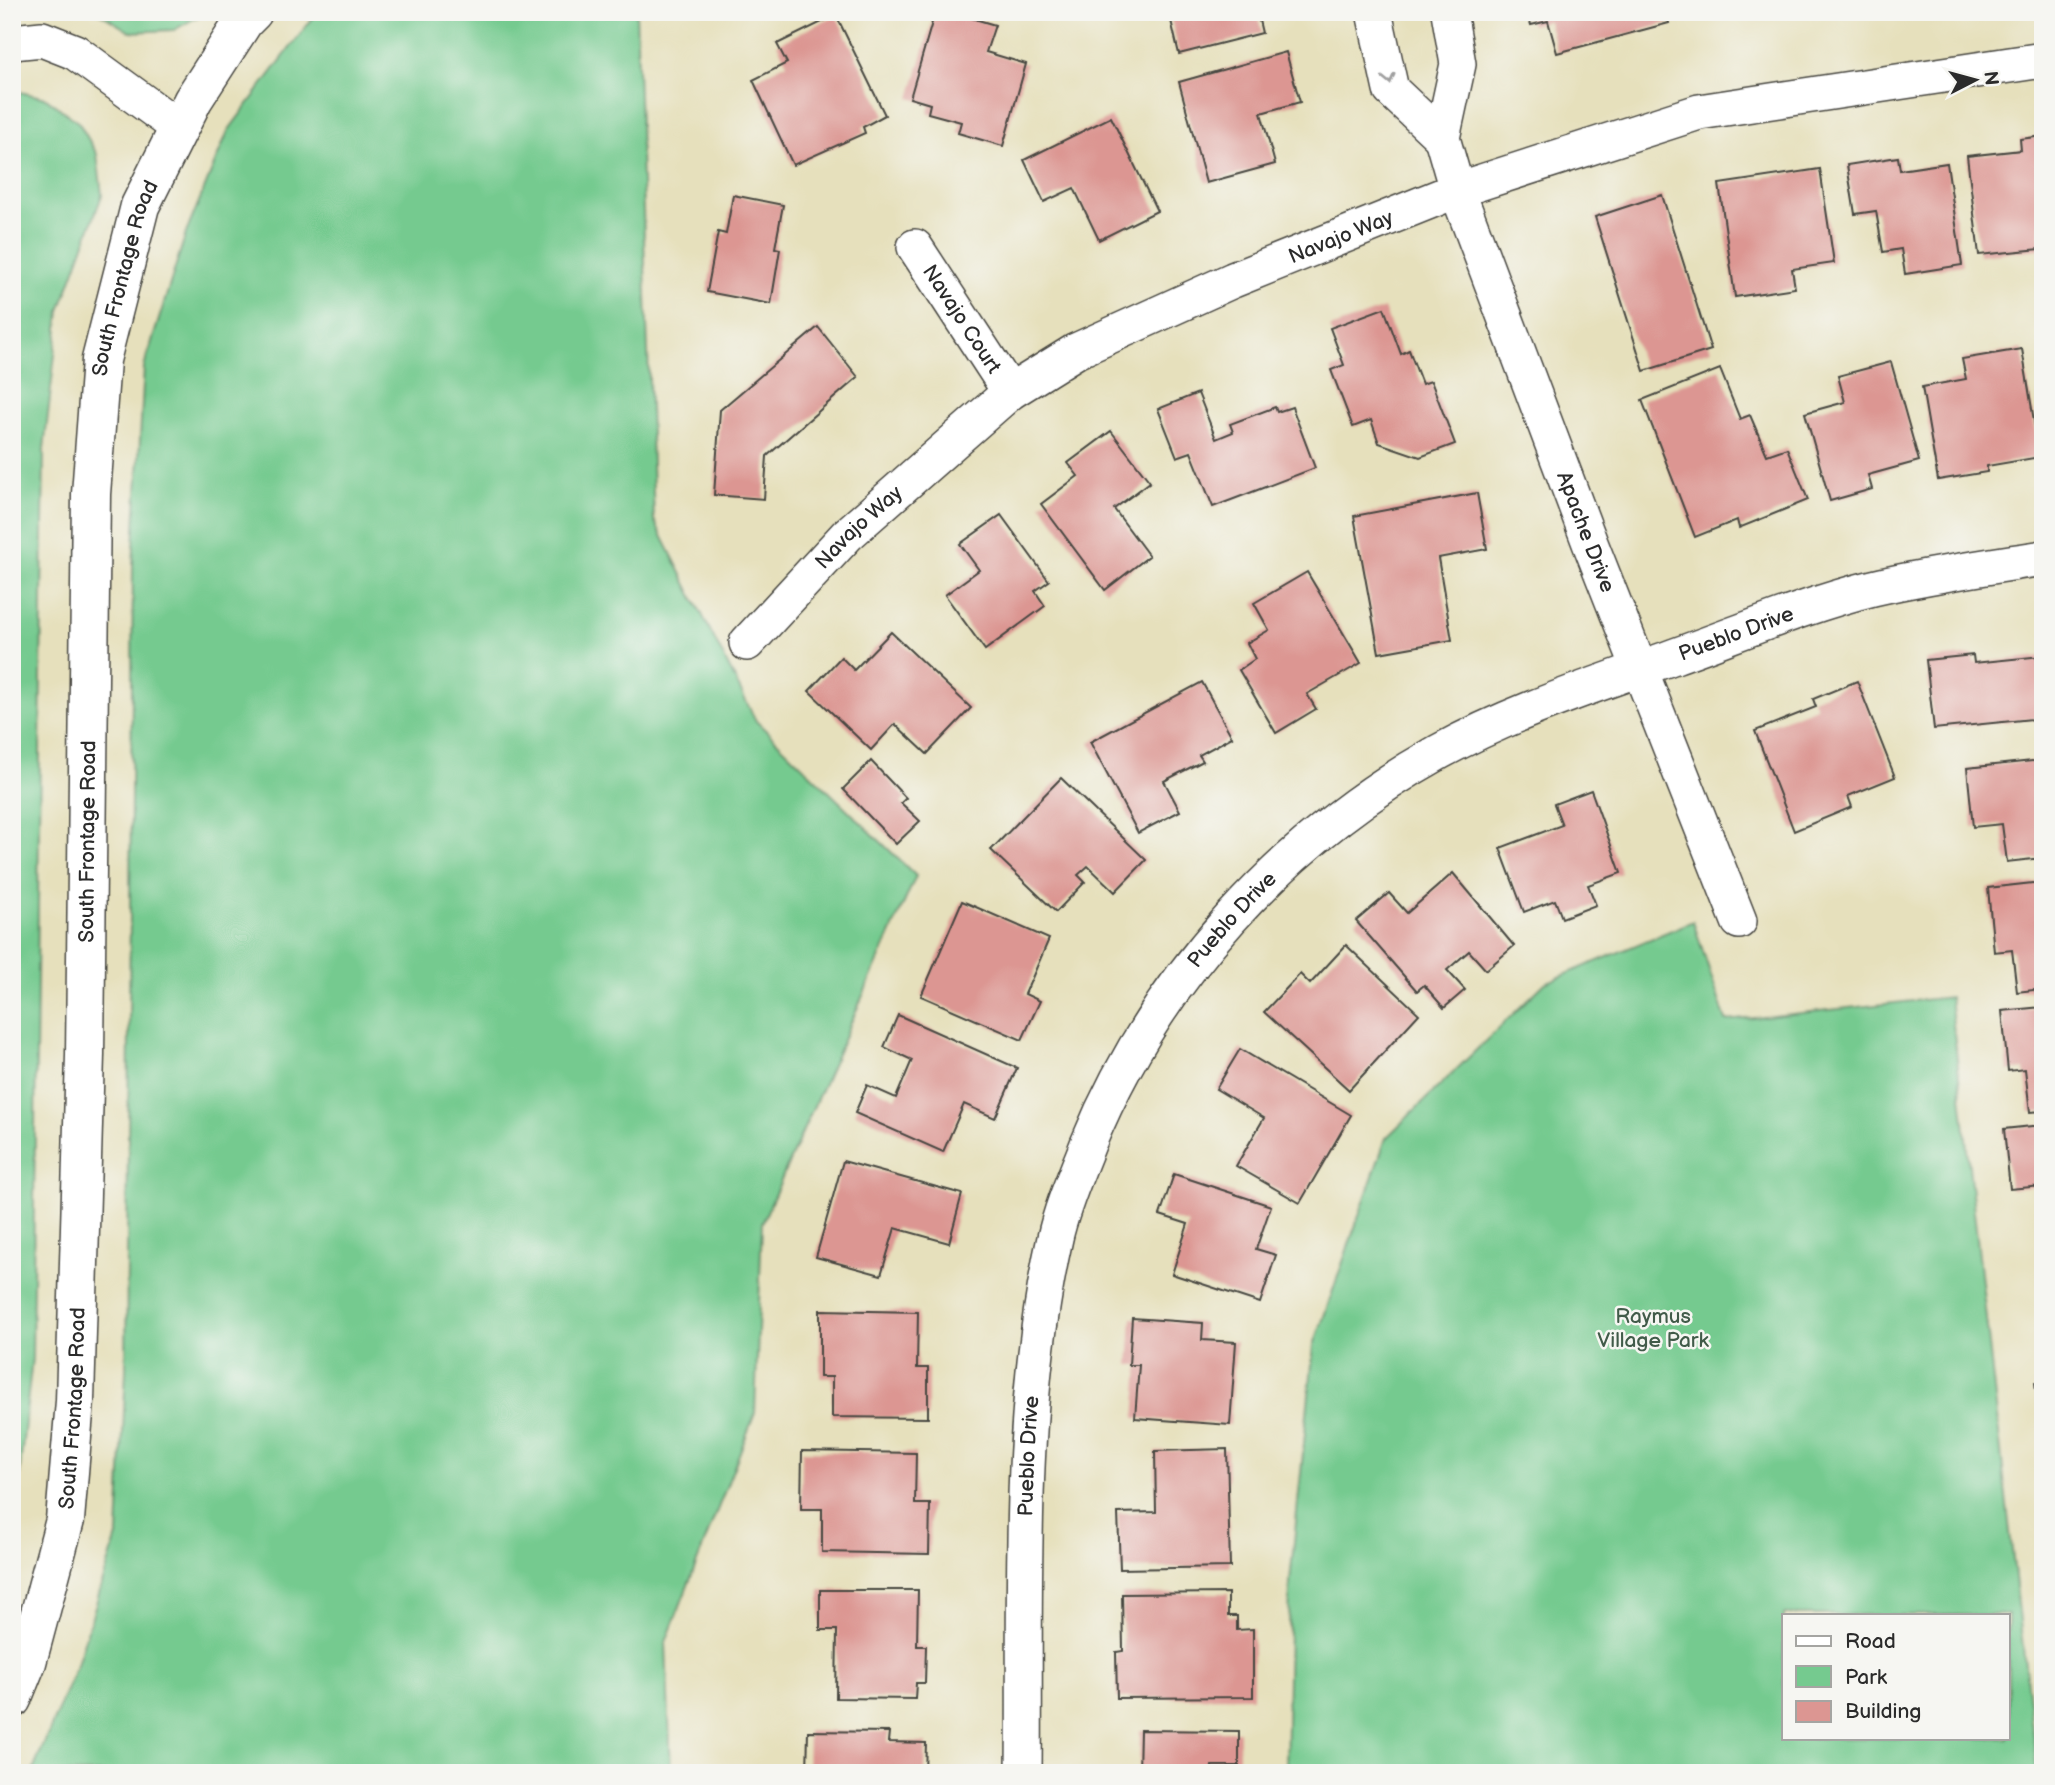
<svg xmlns="http://www.w3.org/2000/svg" width="2055" height="1785" viewBox="0 0 2055 1785" font-family="'Balsamiq Sans',sans-serif">
<style>
.green{fill:#75ca8f;stroke:#507a5d;stroke-width:2;fill-rule:evenodd}
.building{fill:#dc9692}
.lines{fill:none;stroke-linecap:round;stroke-linejoin:round}
.street-casing{stroke:#474641;stroke-width:38}
.secondary-casing{stroke:#474641;stroke-width:41}
.street{stroke:#fff;stroke-width:35}
.secondary{stroke:#fff;stroke-width:38}
.oneway{stroke:#a0a0a0}
.labels{text-anchor:middle;dominant-baseline:central;stroke-width:5;stroke-linejoin:round;paint-order:stroke}
.street-label{font-size:21px;fill:#2b2b2b;stroke:#f6f6f2}
.park-label{font-size:21px;fill:#415b49;stroke:#f6f6f2}
</style>
<rect width="100%" height="100%" fill="#f6f6f2"/>
<filter id="ink" filterUnits="userSpaceOnUse"><feTurbulence type="fractalNoise" baseFrequency=".0143" numOctaves="2"/><feDisplacementMap in="SourceGraphic" scale="14" xChannelSelector="R" yChannelSelector="G"/><feConvolveMatrix kernelMatrix="1 2 1 2 8 2 1 2 1" color-interpolation-filters="sRGB"/></filter>
<filter id="wash" filterUnits="userSpaceOnUse"><feTurbulence type="fractalNoise" baseFrequency=".00686" numOctaves="4" result="noise"/><feDisplacementMap in="SourceGraphic" scale="28" xChannelSelector="R" yChannelSelector="G"/><feGaussianBlur stdDeviation="1.57" result="paint"/><feColorMatrix in="noise" values="0 0 0 0 0 0 0 0 0 0 0 0 0 0 0 0 0 1.4 0 .05"/><feComposite in="paint" operator="in"/></filter>
<g filter="url(#wash)">
<rect width="100%" height="100%" fill="#e6e0bc"/>
<g class="green">
<polygon points="98,12 206,12 174,30 130,32"/>
<polygon points="317,12 636,12 654,520 756,721 916,876 762,1223 755,1413 666,1642 671,1773 32,1773 77,1664 118,1533 126,1370 133,565 144,367 186,233 228,131"/>
<polygon points="20,92 46,98 79,123 97,154 102,195 60,311 44,449 32,1358 12,1542 12,93"/>
<path d="M 1693,921 L 1726,1021 L 1950,997 L 2037,1773 L 1286,1773 L 1290,1581 L 1314,1345 L 1386,1138 L 1545,983 ZM 2008,1615 L 2008,1738 L 1784,1738 L 1784,1615 Z"/>
</g>
<g id="blocks">
<g class="building">
<polygon points="935,12 951,12 995,25 986,52 1026,64 1003,146 958,133 961,122 928,113 930,104 910,98"/>
<polygon points="1169,12 1257,12 1262,33 1179,54"/>
<polygon points="1527,12 1666,12 1669,23 1557,53 1548,21 1531,25"/>
<polygon points="836,15 885,115 863,127 865,133 793,165 753,80 787,63 777,44"/>
<polygon points="1286,52 1300,102 1261,113 1275,164 1206,183 1179,82"/>
<polygon points="1111,117 1157,211 1099,240 1074,188 1044,202 1024,160"/>
<polygon points="2043,136 2040,249 1979,255 1967,156 2021,150 2020,139"/>
<polygon points="1898,157 1900,170 1947,163 1962,265 1905,274 1901,249 1883,252 1876,211 1855,214 1847,165"/>
<polygon points="1820,169 1834,263 1792,269 1795,288 1735,297 1719,184"/>
<polygon points="733,195 783,205 775,248 780,249 771,304 707,292 718,232 726,234"/>
<polygon points="1662,195 1711,350 1644,371 1595,217"/>
<polygon points="1384,308 1401,354 1409,350 1422,384 1431,381 1455,444 1420,457 1379,443 1371,420 1353,427 1331,370 1344,365 1330,328"/>
<polygon points="818,327 858,377 767,456 764,499 714,495 720,410"/>
<polygon points="2022,349 2040,457 1987,466 1987,472 1938,480 1922,387 1966,379 1962,359"/>
<polygon points="1891,362 1919,461 1868,475 1872,489 1830,501 1805,413 1845,402 1838,376"/>
<polygon points="1720,369 1740,419 1750,415 1767,455 1787,448 1808,500 1739,528 1737,520 1695,537 1642,400"/>
<polygon points="1198,393 1216,439 1233,432 1230,424 1275,407 1277,412 1292,407 1315,468 1213,507 1191,452 1177,457 1158,409"/>
<polygon points="1111,431 1150,482 1114,509 1149,556 1105,590 1041,504 1078,476 1068,463"/>
<polygon points="1477,493 1487,549 1438,558 1452,640 1379,653 1354,516"/>
<polygon points="1001,515 1049,581 1035,591 1045,606 985,650 945,595 979,570 960,544"/>
<polygon points="1307,572 1361,663 1307,694 1316,709 1276,733 1239,670 1255,659 1247,643 1269,630 1254,603"/>
<polygon points="891,632 971,708 927,754 895,724 871,750 809,691 841,657 854,670"/>
<polygon points="1973,655 1974,663 2043,656 2043,718 1934,729 1926,660"/>
<polygon points="1857,681 1895,777 1848,796 1852,807 1794,831 1755,731 1816,707 1813,699"/>
<polygon points="1202,682 1232,737 1199,755 1203,761 1164,781 1180,811 1138,833 1090,742"/>
<polygon points="2043,760 2043,858 2007,862 2002,824 1973,827 1967,768"/>
<polygon points="871,761 906,798 901,803 920,821 896,844 843,789"/>
<polygon points="1061,778 1146,860 1115,892 1088,866 1078,875 1085,882 1056,912 991,850"/>
<polygon points="1591,790 1621,873 1588,885 1596,905 1562,918 1555,900 1524,912 1500,848 1562,825 1554,804"/>
<polygon points="1453,873 1514,946 1486,970 1469,951 1447,970 1465,990 1444,1008 1424,985 1417,991 1356,921 1389,893 1407,913"/>
<polygon points="2043,882 2043,989 2017,992 2012,950 1994,952 1988,888"/>
<polygon points="962,901 1049,939 1025,994 1040,1001 1022,1040 921,996"/>
<polygon points="1346,945 1419,1014 1349,1090 1264,1012 1300,974 1310,984"/>
<polygon points="2043,1007 2043,1111 2030,1112 2025,1069 2008,1071 2002,1011"/>
<polygon points="898,1015 1017,1068 995,1118 964,1104 943,1152 855,1113 867,1085 896,1098 912,1060 884,1047"/>
<polygon points="1240,1049 1351,1115 1300,1203 1236,1166 1264,1118 1216,1089"/>
<polygon points="2043,1125 2043,1186 2010,1189 2004,1129"/>
<polygon points="843,1161 962,1194 949,1243 895,1228 881,1275 816,1257"/>
<polygon points="1174,1174 1271,1206 1256,1249 1276,1255 1260,1303 1172,1274 1188,1224 1160,1215"/>
<polygon points="820,1310 918,1312 917,1368 928,1368 928,1418 832,1417 832,1377 820,1377"/>
<polygon points="1132,1318 1203,1323 1202,1340 1236,1342 1230,1425 1135,1418 1139,1365 1129,1365"/>
<polygon points="2043,1381 2043,1432 2041,1432 2035,1382"/>
<polygon points="1227,1449 1230,1567 1120,1569 1118,1513 1156,1512 1155,1451"/>
<polygon points="802,1451 916,1453 915,1504 930,1504 929,1554 822,1552 822,1509 801,1509"/>
<polygon points="820,1590 918,1590 917,1646 926,1646 925,1683 916,1683 915,1699 836,1698 837,1630 820,1630"/>
<polygon points="1228,1593 1228,1616 1237,1616 1237,1630 1253,1629 1253,1697 1117,1698 1116,1652 1123,1651 1122,1594"/>
<polygon points="1140,1730 1239,1731 1239,1766 1212,1766 1211,1773 1139,1773"/>
<polygon points="808,1731 889,1732 888,1742 926,1743 925,1773 807,1773"/>
</g>
</g>
</g>
<g filter="url(#ink)">
<use href="#blocks" fill-opacity="0" stroke="#474641" stroke-width="2"/>
<g class="lines">
<g class="street-casing">
<g id="street">
<polyline points="1374,12 1391,90 1442,138"/>
<path id="s1" d="M 1449,12 L 1458,64 L 1442,138 L 1457,190 L 1590,543 L 1739,921"/>
<polyline points="12,42 42,39 75,52 179,128"/>
<path id="s2" d="M 915,247 L 1010,392"/>
<path id="s3" d="M 747,643 L 847,535 L 1010,392 L 1076,351 L 1233,280 L 1457,190 L 1699,112 L 2043,60"/>
<path id="s4" d="M 1024,1773 C 1026,1595 1016,1413 1055,1238 C 1062,1206 1076,1175 1088,1144 C 1156,978 1283,839 1439,752 C 1513,711 1596,685 1675,656 C 1740,633 1805,605 1873,588 C 1928,575 1986,567 2043,558"/>
</g>
</g>
<g class="secondary-casing">
<g id="secondary">
<path id="s5" d="M 12,1699 L 27,1662 L 65,1520 L 75,1401 L 85,1055 L 91,494 L 101,360 L 140,206 L 193,100 L 244,21 L 253,12"/>
</g>
</g>
<use href="#street" class="street"/>
<use href="#secondary" class="secondary"/>
</g>
<defs><path id="oneway-chevron" d="M-2-3.5L2.5 0L-2 3.5" fill="none" stroke-width="1.6" stroke-linecap="round" stroke-linejoin="round" transform="scale(1.75)"/></defs>
<use class="oneway" href="#oneway-chevron" transform="translate(1389 79) rotate(77)"/>
</g>
<g class="labels">
<g class="street-label">
<text stroke="none"><textPath href="#s3" startOffset="730">Navajo Way</textPath></text>
<text stroke="none"><textPath href="#s5" startOffset="1433">South Frontage Road</textPath></text>
<text stroke="none"><textPath href="#s2" startOffset="86">Navajo Court</textPath></text>
<text stroke="none"><textPath href="#s3" startOffset="161">Navajo Way</textPath></text>
<text stroke="none"><textPath href="#s1" startOffset="548">Apache Drive</textPath></text>
<text stroke="none"><textPath href="#s4" startOffset="1493">Pueblo Drive</textPath></text>
<text stroke="none"><textPath href="#s5" startOffset="866">South Frontage Road</textPath></text>
<text stroke="none"><textPath href="#s4" startOffset="905">Pueblo Drive</textPath></text>
<text stroke="none"><textPath href="#s5" startOffset="299">South Frontage Road</textPath></text>
<text stroke="none"><textPath href="#s4" startOffset="317">Pueblo Drive</textPath></text>
</g>
<g class="park-label">
<text x="1653" y="1316">Raymus<tspan x="1653" dy="24">Village Park</tspan></text>
</g>
</g>
<rect width="2055" height="1785" fill="none" stroke="#f6f6f2" stroke-width="42"/>
<rect x="1782" y="1614" width="228" height="126" fill="#f6f6f2" stroke="#a5a5a2" stroke-width="2"/>
<rect x="1796" y="1636" width="35" height="10" fill="#ffffff" stroke="#a5a5a2" stroke-width="2"/>
<text x="1845" y="1648" font-size="21" fill="#2b2b2b">Road</text>
<rect x="1796" y="1666" width="35" height="21" fill="#75ca8f" stroke="#a5a5a2" stroke-width="2"/>
<text x="1845" y="1684" font-size="21" fill="#2b2b2b">Park</text>
<rect x="1796" y="1701" width="35" height="21" fill="#dc9692" stroke="#a5a5a2" stroke-width="2"/>
<text x="1845" y="1718" font-size="21" fill="#2b2b2b">Building</text>
<g transform="translate(1975 80) rotate(84)" stroke="#f6f6f2" stroke-width="5" paint-order="stroke">
<path d="M0-5L12 26L0 18L-12 26Z" fill="#2b2b2b"/>
<text y="-10" font-size="19" font-weight="bold" text-anchor="middle" fill="#2b2b2b">N</text>
</g>
</svg>
